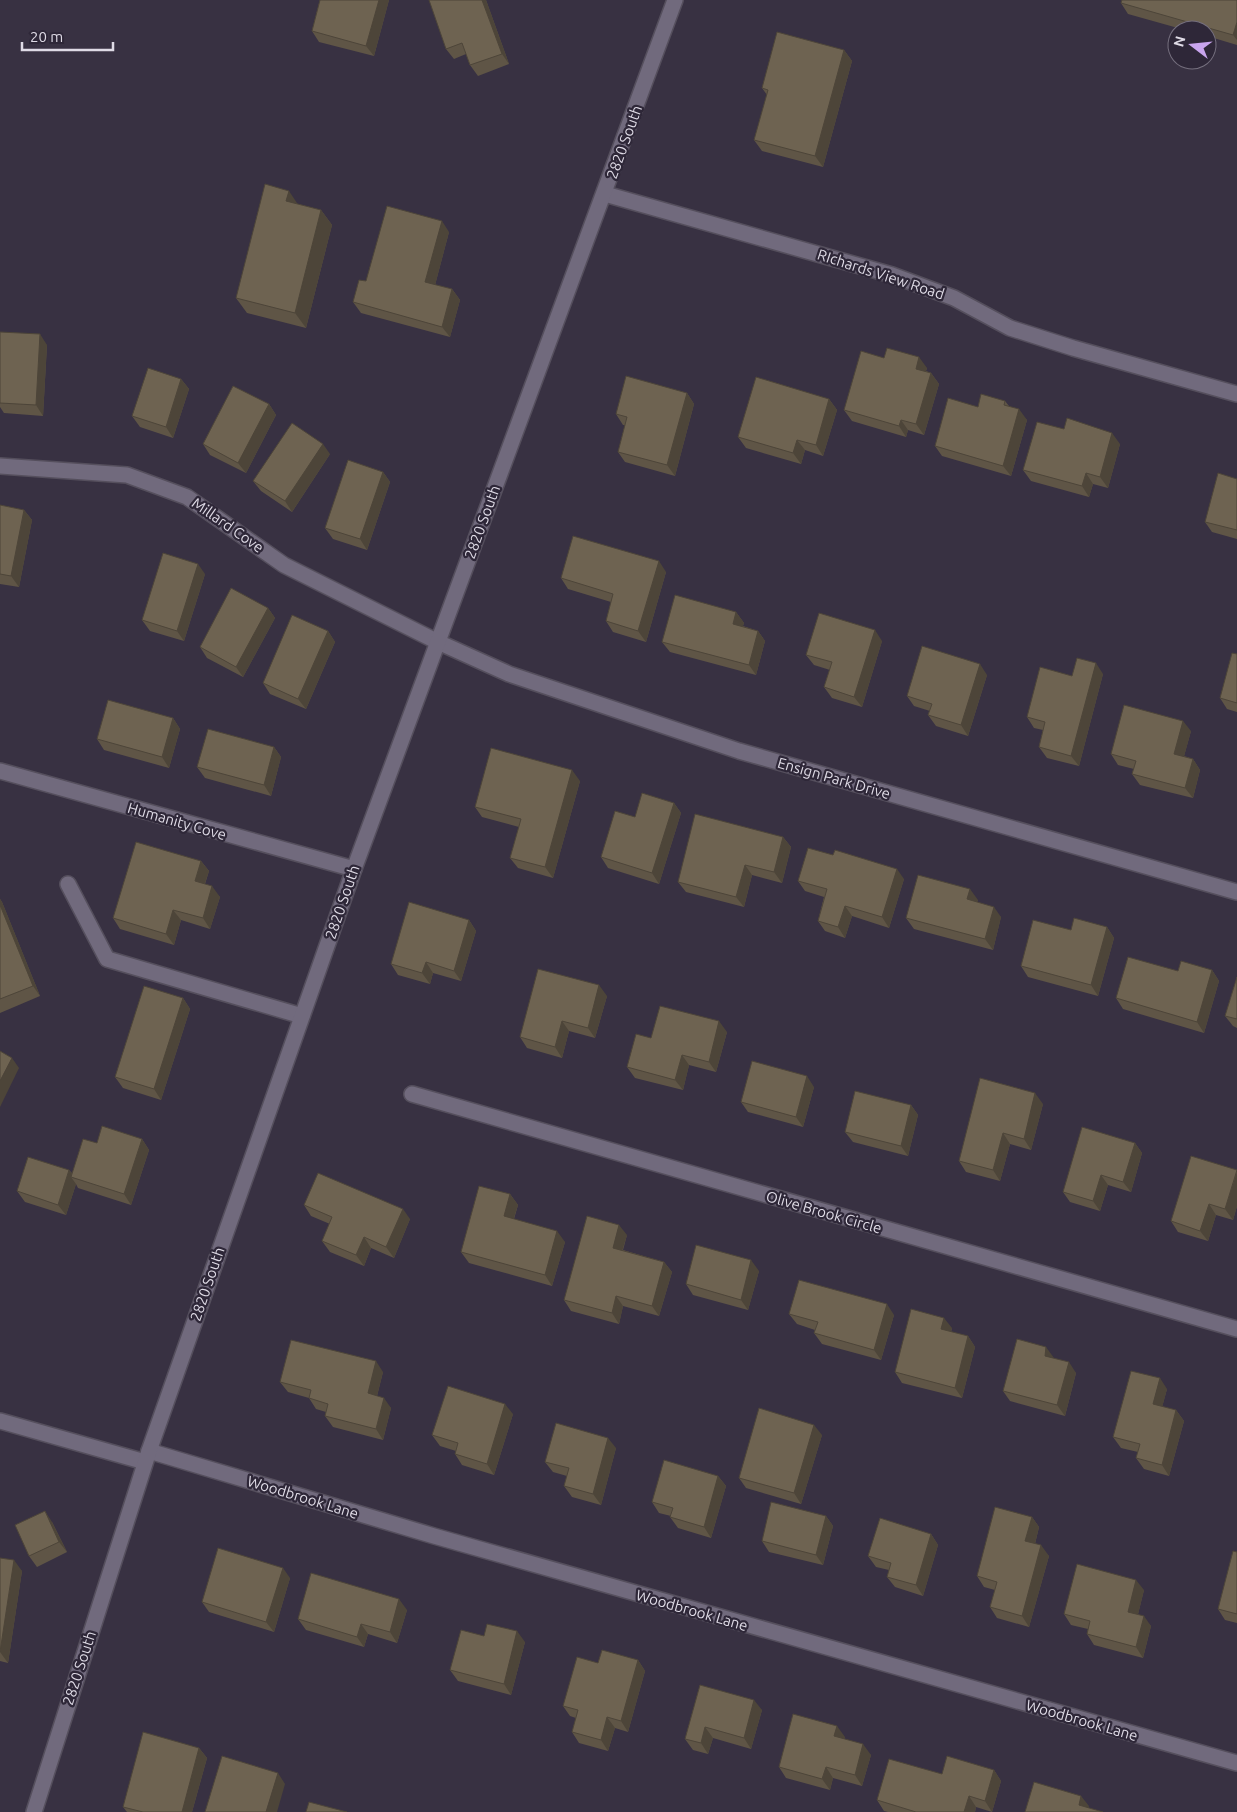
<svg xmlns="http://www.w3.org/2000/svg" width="1237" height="1812" viewBox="0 0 1237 1812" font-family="Ubuntu,sans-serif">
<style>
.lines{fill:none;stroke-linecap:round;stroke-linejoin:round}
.service-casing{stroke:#554f5d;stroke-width:18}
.minor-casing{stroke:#554f5d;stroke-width:18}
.tertiary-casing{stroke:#554f5d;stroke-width:18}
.service{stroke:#716a7d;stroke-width:15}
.minor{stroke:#716a7d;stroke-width:15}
.tertiary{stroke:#716a7d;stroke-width:15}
.wall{fill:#5f5546}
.shaded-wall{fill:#4d4539}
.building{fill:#6e6351;stroke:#4d4539}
.labels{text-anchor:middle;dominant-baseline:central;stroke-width:4.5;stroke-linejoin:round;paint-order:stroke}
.street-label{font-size:15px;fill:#dfdbe6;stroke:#2e2738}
</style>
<rect width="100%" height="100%" fill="#383142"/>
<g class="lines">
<g class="service-casing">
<g id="service">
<polyline points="68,884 107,959 302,1016"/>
<polyline points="0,1421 145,1462"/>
</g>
</g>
<g class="minor-casing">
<g id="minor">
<polyline points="605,194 892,275 954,298 1010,328 1073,348 1237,394"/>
<polyline points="0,466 127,475 187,497 284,565 438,642 509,674 739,751 1237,892"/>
<polyline points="0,771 354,869"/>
<polyline points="412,1094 1237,1329"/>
<polyline points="149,1451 434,1536 1237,1763"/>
</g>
</g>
<g class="tertiary-casing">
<polyline id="tertiary" points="34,1812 149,1451 354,869 675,0"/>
</g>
<use href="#service" class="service"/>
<use href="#minor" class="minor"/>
<use href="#tertiary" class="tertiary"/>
</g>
<g class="wall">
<polygon points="320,0 389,0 374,56 319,42 312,31"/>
<polygon points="486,0 509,64 478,76 470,65 466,54 454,59 446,49"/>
<polygon points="1237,0 1237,45 1207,36 1207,30 1185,30 1128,14 1121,3"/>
<polygon points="844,50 852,61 823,167 762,151 754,140 767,95 762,88"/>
<polygon points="298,204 321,210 332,225 306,328 247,313 236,298"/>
<polygon points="449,232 435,285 452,289 460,300 450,337 361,313 353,302 366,281"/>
<polygon points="0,332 47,345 43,416 4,413 0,407"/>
<polygon points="884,358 927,368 926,371 931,373 939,384 924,435 908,430 906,437 852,421 844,410"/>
<polygon points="181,379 189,389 173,438 140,427 132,416"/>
<polygon points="687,393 694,404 675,476 625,462 618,452 625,425 623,425 616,414"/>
<polygon points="829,399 837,410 823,456 805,450 801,464 746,448 738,437"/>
<polygon points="1005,401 1009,406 1027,420 1011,476 942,456 935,446 978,407"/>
<polygon points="269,404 276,415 246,473 210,455 203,444"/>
<polygon points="1120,444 1108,488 1093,484 1089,497 1031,481 1023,470"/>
<polygon points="330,454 292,512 261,491 253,481"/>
<polygon points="383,472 390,482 367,550 333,539 325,528"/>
<polygon points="1237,479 1237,539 1212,532 1205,522"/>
<polygon points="0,505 24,510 32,520 19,587 0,584"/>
<polygon points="666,572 646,642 613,632 606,621 611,602 568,589 561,578"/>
<polygon points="205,574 184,641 150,631 142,620"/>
<polygon points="268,608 275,618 243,677 207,658 200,647"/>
<polygon points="736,612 744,623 743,626 758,631 765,641 756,675 670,652 662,642"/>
<polygon points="328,631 335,642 306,709 270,694 263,683"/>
<polygon points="882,641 862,707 832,698 824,687 830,670 814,665 806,655"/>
<polygon points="1237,654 1237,712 1227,709 1220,698"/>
<polygon points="1103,674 1079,766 1047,758 1039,747 1043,730 1034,728 1027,717 1072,676"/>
<polygon points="987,675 968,736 936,726 928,715 930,711 914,706 907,696"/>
<polygon points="173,718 180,729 169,768 104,750 97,739"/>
<polygon points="1191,731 1184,756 1193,759 1200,770 1193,798 1140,785 1132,774 1134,769 1118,765 1111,754"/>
<polygon points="274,747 281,757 271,796 205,778 197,767"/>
<polygon points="580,781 553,878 518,868 510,858 519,827 482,817 475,807"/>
<polygon points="674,803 681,813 659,884 608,868 601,857"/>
<polygon points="783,837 791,847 782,883 752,875 744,907 686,892 678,882"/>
<polygon points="201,861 209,871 205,884 220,897 210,929 181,920 174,945 120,929 113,918"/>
<polygon points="904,879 889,928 852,916 845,938 825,931 818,921 824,897 805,891 798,881"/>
<polygon points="0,899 2,902 40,996 0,1013"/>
<polygon points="978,900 977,902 1001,917 993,950 914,929 906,918"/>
<polygon points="469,920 476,931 461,981 433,973 430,984 398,975 391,964"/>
<polygon points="1107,927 1114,938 1098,996 1028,977 1021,966 1071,930"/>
<polygon points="1212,970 1219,981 1204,1033 1123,1009 1116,998 1178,971"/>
<polygon points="1237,977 1237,1028 1233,1026 1225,1016"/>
<polygon points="607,996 595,1038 569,1031 562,1058 527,1048 520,1037"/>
<polygon points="183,998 190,1009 161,1100 123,1088 115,1077"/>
<polygon points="727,1032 716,1072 689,1065 683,1090 635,1078 627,1067 651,1038"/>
<polygon points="814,1087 803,1127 748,1112 741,1102"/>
<polygon points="1043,1104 1031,1150 1010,1144 1000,1181 966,1172 959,1161"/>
<polygon points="911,1105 918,1115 908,1156 853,1142 845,1132"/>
<polygon points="142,1139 149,1150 131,1205 78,1188 76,1184 66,1215 25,1202 17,1191 69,1170 72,1173 97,1143"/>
<polygon points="1135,1143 1142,1153 1131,1192 1108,1185 1100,1211 1070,1202 1063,1192"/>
<polygon points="1237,1170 1237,1206 1233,1220 1216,1215 1208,1241 1178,1232 1171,1221"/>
<polygon points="510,1194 518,1205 514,1219 565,1242 552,1286 469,1263 461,1252"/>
<polygon points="304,1205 410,1219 394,1258 371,1248 364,1266 330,1252 322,1241 330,1224 311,1216"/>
<polygon points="627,1235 623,1250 664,1262 672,1272 659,1316 623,1306 619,1324 571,1311 564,1300"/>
<polygon points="759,1271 748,1310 693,1295 686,1284"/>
<polygon points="789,1314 894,1315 881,1360 822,1344 814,1333 815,1330 797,1324"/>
<polygon points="952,1328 951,1332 968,1336 975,1347 962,1398 902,1383 895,1372"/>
<polygon points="1054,1358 1076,1373 1065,1416 1010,1401 1003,1391"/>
<polygon points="383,1372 377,1396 391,1408 383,1440 333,1427 325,1416 326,1412 316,1409 309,1398 288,1392 280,1382"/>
<polygon points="1167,1389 1162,1407 1176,1410 1184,1421 1169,1476 1144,1469 1136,1458 1138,1452 1121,1448 1113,1437"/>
<polygon points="513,1414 494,1475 462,1465 455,1454 456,1451 440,1446 432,1435"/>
<polygon points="822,1435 801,1504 746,1488 739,1478"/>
<polygon points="616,1448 601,1505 572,1497 564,1486 567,1476 553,1472 545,1462"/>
<polygon points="718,1476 726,1486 711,1538 678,1528 670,1517 671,1516 659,1513 652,1502"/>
<polygon points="826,1516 833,1526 823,1565 769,1552 762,1541"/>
<polygon points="1032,1517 1039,1527 1035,1544 1049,1556 1029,1627 997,1618 990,1607 995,1590 984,1587 977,1576"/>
<polygon points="52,1522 67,1552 37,1567 29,1556"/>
<polygon points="931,1534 938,1545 923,1596 895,1587 887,1577 889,1570 876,1567 868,1556"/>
<polygon points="1237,1552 1237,1623 1225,1620 1218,1609"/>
<polygon points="0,1558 22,1571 8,1663 0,1661"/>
<polygon points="290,1578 274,1632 209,1612 202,1602"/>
<polygon points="1144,1590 1138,1614 1151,1626 1143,1658 1094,1645 1087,1634 1088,1629 1071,1625 1064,1614"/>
<polygon points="407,1610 397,1643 368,1634 364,1647 306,1630 298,1619"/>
<polygon points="484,1636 525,1642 511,1695 458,1681 450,1670"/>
<polygon points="638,1660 645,1671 628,1732 615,1728 608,1751 579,1743 572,1732 576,1718 570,1716 563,1706 598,1663"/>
<polygon points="700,1685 762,1710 751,1749 713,1738 708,1754 693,1750 685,1739"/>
<polygon points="845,1737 844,1739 871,1755 862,1786 833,1778 830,1790 786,1778 779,1767"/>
<polygon points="199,1748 207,1758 192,1812 127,1812 123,1807"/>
<polygon points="994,1770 1001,1781 992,1812 976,1807 975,1812 888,1812 884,1811 877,1800 942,1774"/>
</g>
<g class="shaded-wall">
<polygon points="379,0 389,0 374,56 366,46"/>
<polygon points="482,0 486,0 509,64 502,54"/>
<polygon points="1237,22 1237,40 1233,35"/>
<polygon points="844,50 852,61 823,167 815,156"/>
<polygon points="289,191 299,206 286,201"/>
<polygon points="321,210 332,225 306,328 295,313"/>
<polygon points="442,221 449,232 433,293 425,282"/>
<polygon points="452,289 460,300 450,337 442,327"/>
<polygon points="40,334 47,345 43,416 36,405"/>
<polygon points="919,357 927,368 923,379 916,369"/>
<polygon points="931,373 939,384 924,435 916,424"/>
<polygon points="181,379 189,389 173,438 166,427"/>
<polygon points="687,393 694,404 675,476 667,465"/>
<polygon points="829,399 837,410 823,456 816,445"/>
<polygon points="269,404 276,415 246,473 238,463"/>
<polygon points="1019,409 1027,420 1011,476 1003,466"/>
<polygon points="901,420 908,430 906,437 899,426"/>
<polygon points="1112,433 1120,444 1108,488 1100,477"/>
<polygon points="797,440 805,450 801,464 793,453"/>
<polygon points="323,444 330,454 292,512 285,501"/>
<polygon points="383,472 390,482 367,550 360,539"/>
<polygon points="1086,473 1093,484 1089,497 1082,486"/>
<polygon points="24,510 32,520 19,587 11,576"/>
<polygon points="659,561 666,572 646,642 638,631"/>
<polygon points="198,564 205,574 184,641 177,631"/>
<polygon points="268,608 275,618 243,677 236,667"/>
<polygon points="736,612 744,623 740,634 733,624"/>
<polygon points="875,630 882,641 862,707 854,697"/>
<polygon points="328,631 335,642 306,709 298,699"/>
<polygon points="758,631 765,641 756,675 749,665"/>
<polygon points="1096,663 1103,674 1079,766 1071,756"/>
<polygon points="980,664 987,675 968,736 961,725"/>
<polygon points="173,718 180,729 169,768 162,757"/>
<polygon points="1183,721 1191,731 1182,764 1174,754"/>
<polygon points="274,747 281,757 271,796 264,785"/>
<polygon points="1193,759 1200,770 1193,798 1185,788"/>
<polygon points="572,770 580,781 553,878 545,867"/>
<polygon points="674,803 681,813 659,884 652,873"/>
<polygon points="783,837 791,847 782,883 774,872"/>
<polygon points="201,861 209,871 202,892 195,881"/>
<polygon points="745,865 752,875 744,907 736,897"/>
<polygon points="897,869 904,879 889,928 882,917"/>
<polygon points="212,886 220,897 210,929 203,918"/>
<polygon points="970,889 978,900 975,910 967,899"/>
<polygon points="0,899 2,902 40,996 33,986 0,905"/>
<polygon points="845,906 852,916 845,938 838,927"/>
<polygon points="994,907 1001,917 993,950 985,939"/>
<polygon points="173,910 181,920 174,945 166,934"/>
<polygon points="469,920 476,931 461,981 454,971"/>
<polygon points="1107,927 1114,938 1098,996 1091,985"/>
<polygon points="426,962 433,973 430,984 422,973"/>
<polygon points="1212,970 1219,981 1204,1033 1197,1022"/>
<polygon points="599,985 607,996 595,1038 588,1028"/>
<polygon points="183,998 190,1009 161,1100 154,1089"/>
<polygon points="562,1021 569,1031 562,1058 555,1047"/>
<polygon points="719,1021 727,1032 716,1072 709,1062"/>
<polygon points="682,1055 689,1065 683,1090 675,1080"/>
<polygon points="12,1058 19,1068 0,1107 0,1081"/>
<polygon points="807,1076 814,1087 803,1127 796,1117"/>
<polygon points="1035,1093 1043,1104 1031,1150 1024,1139"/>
<polygon points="911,1105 918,1115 908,1156 901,1146"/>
<polygon points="1003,1133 1010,1144 1000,1181 993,1170"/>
<polygon points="142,1139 149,1150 131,1205 124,1194"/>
<polygon points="1135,1143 1142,1153 1131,1192 1123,1182"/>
<polygon points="69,1170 76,1179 71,1177 76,1184 66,1215 58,1205"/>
<polygon points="1237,1172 1237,1206 1233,1220 1225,1209"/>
<polygon points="1101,1175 1108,1185 1100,1211 1093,1201"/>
<polygon points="510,1194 518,1205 511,1227 504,1216"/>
<polygon points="1209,1204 1216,1215 1208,1241 1200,1231"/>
<polygon points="403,1209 410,1219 394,1258 386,1247"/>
<polygon points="619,1225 627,1235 620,1258 613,1248"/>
<polygon points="557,1231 565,1242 552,1286 545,1275"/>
<polygon points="364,1237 371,1248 364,1266 356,1255"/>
<polygon points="751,1260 759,1271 748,1310 741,1300"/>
<polygon points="664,1262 672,1272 659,1316 652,1306"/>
<polygon points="616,1296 623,1306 619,1324 612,1313"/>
<polygon points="887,1304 894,1315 881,1360 874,1350"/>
<polygon points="944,1318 952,1328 948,1340 941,1329"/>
<polygon points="968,1336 975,1347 962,1398 955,1388"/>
<polygon points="1046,1347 1054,1358 1045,1356"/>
<polygon points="376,1361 383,1372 375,1404 368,1393"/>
<polygon points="1069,1362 1076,1373 1065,1416 1057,1405"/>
<polygon points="1160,1378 1167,1389 1160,1415 1153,1404"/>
<polygon points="384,1398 391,1408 383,1440 376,1429"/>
<polygon points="505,1404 513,1414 494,1475 487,1464"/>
<polygon points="1176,1410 1184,1421 1169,1476 1162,1465"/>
<polygon points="814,1425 822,1435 801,1504 794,1493"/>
<polygon points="608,1438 616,1448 601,1505 593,1494"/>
<polygon points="718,1476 726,1486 711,1538 704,1527"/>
<polygon points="45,1511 52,1522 67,1552 59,1542"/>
<polygon points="826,1516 833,1526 823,1565 816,1555"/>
<polygon points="1032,1517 1039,1527 1033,1552 1025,1541"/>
<polygon points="931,1534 938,1545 923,1596 916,1585"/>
<polygon points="1041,1545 1049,1556 1029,1627 1022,1616"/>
<polygon points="14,1560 22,1571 8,1663 0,1652"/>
<polygon points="283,1568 290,1578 274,1632 266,1622"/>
<polygon points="1136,1580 1144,1590 1136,1623 1128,1612"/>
<polygon points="399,1599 407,1610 397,1643 390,1632"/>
<polygon points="1144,1616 1151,1626 1143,1658 1136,1647"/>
<polygon points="361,1624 368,1634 364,1647 357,1637"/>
<polygon points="517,1631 525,1642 511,1695 504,1684"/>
<polygon points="638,1660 645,1671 628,1732 621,1721"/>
<polygon points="754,1700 762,1710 751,1749 744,1738"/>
<polygon points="607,1717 615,1728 608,1751 601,1740"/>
<polygon points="837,1726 845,1737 842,1747 834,1736"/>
<polygon points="705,1727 713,1738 708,1754 701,1743"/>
<polygon points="863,1744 871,1755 862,1786 855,1775"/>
<polygon points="199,1748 207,1758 192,1812 182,1812"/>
<polygon points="826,1767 833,1778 830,1790 822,1779"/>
<polygon points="994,1770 1001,1781 992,1812 985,1801"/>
<polygon points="278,1773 285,1784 277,1812 266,1812"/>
<polygon points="969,1796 976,1807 975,1812 964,1812"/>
<polygon points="1081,1796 1089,1806 1087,1812 1079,1805"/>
</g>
<g class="building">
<polygon points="320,0 379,0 366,46 312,31"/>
<polygon points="429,0 482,0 502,54 470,65 462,43 446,49"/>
<polygon points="1122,0 1237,0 1237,22 1233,35 1121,3"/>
<polygon points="777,32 844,50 815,156 754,140 768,90 762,88"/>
<polygon points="265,184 289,191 286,201 321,210 295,313 236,298"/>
<polygon points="387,206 442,221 425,282 452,289 442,327 353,302 359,280 366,281"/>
<polygon points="0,332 40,334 36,405 0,403"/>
<polygon points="887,348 919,357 916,369 931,373 916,424 901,420 899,426 844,410 861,351 884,358"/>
<polygon points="148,368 181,379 166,427 132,416"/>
<polygon points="626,376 687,393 667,465 618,452 627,417 616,414"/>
<polygon points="756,377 829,399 816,445 797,440 793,453 738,437"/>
<polygon points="233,386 269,404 238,463 203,444"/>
<polygon points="981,394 1005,401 1004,405 1019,409 1003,466 935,446 948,398 978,407"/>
<polygon points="1067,418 1112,433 1100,477 1086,473 1082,486 1023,470 1037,422 1064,429"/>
<polygon points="292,423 323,444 285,501 253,481"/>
<polygon points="348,460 383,472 360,539 325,528"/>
<polygon points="1218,473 1237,479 1237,530 1205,522"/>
<polygon points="0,505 24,510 11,576 0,574"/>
<polygon points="573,536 659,561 638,631 606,621 613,594 561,578"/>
<polygon points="163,553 198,564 177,631 142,620"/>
<polygon points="231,588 268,608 236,667 200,647"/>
<polygon points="675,595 736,612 733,624 758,631 749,665 662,642"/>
<polygon points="819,613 875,630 854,697 824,687 832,662 806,655"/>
<polygon points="292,615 328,631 298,699 263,683"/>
<polygon points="922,646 980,664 961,725 928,715 932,704 907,696"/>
<polygon points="1232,653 1237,654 1237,703 1220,698"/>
<polygon points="1077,658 1096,663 1071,756 1039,747 1045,722 1027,717 1040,667 1072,676"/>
<polygon points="108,700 173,718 162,757 97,739"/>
<polygon points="1124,705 1183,721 1174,754 1193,759 1185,788 1132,774 1136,761 1111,754"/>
<polygon points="208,729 274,747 264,785 197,767"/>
<polygon points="491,748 572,770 545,867 510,858 521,819 475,807"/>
<polygon points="642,793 674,803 652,873 601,857 615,811 635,817"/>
<polygon points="695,814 783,837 774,872 745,865 736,897 678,882"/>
<polygon points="136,842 201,861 195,881 212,886 203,918 173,910 166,934 113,918"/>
<polygon points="808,848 833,855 835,850 897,869 882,917 845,906 838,927 818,921 827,889 798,881"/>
<polygon points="918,875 970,889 967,899 994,907 985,939 906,918"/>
<polygon points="409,902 469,920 454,971 426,962 422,973 391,964"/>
<polygon points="0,905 33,986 0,999"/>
<polygon points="1074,918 1107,927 1091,985 1021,966 1033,920 1071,930"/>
<polygon points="1128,957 1178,971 1181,961 1212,970 1197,1022 1116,998"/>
<polygon points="538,969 599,985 588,1028 562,1021 555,1047 520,1037"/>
<polygon points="1237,977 1237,1019 1225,1016"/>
<polygon points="144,986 183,998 154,1089 115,1077"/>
<polygon points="660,1006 719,1021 709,1062 682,1055 675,1080 627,1067 636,1034 651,1038"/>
<polygon points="0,1051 12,1058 0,1081"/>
<polygon points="752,1061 807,1076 796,1117 741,1102"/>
<polygon points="980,1078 1035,1093 1024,1139 1003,1133 993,1170 959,1161"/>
<polygon points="855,1091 911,1105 901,1146 845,1132"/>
<polygon points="102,1126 142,1139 124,1194 71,1177 83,1139 97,1143"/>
<polygon points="1082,1127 1135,1143 1123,1182 1101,1175 1093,1201 1063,1192"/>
<polygon points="1191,1156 1237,1170 1225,1209 1209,1204 1200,1231 1171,1221"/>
<polygon points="28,1157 69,1170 58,1205 17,1191"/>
<polygon points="318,1173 403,1209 386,1247 364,1237 356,1255 322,1241 332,1217 304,1205"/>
<polygon points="479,1186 510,1194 504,1216 557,1231 545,1275 461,1252"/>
<polygon points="587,1216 619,1225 613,1248 664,1262 652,1306 616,1296 612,1313 564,1300"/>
<polygon points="696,1245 751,1260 741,1300 686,1284"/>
<polygon points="799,1280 887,1304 874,1350 814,1333 818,1322 789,1314"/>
<polygon points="911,1309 944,1318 941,1329 968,1336 955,1388 895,1372"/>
<polygon points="1017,1339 1046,1347 1045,1356 1069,1362 1057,1405 1003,1391"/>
<polygon points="291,1340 376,1361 368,1393 384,1398 376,1429 325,1416 328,1404 309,1398 311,1390 280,1382"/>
<polygon points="1131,1371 1160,1378 1153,1404 1176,1410 1162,1465 1136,1458 1140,1444 1113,1437"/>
<polygon points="448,1386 505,1404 487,1464 455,1454 458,1443 432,1435"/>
<polygon points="759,1408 814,1425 794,1493 739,1478"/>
<polygon points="556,1423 608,1438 593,1494 564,1486 569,1468 545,1462"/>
<polygon points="664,1460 718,1476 704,1527 670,1517 673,1508 652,1502"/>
<polygon points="771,1502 826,1516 816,1555 762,1541"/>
<polygon points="995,1507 1032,1517 1025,1541 1041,1545 1022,1616 990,1607 997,1582 977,1576"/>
<polygon points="45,1511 59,1542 29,1556 15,1525"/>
<polygon points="880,1518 931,1534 916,1585 887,1577 891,1563 868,1556"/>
<polygon points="218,1548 283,1568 266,1622 202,1602"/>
<polygon points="1233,1551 1237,1552 1237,1614 1218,1609"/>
<polygon points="0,1558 14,1560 0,1652"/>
<polygon points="1077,1564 1136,1580 1128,1612 1144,1616 1136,1647 1087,1634 1090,1621 1064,1614"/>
<polygon points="311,1573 399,1599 390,1632 361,1624 357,1637 298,1619"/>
<polygon points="487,1624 517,1631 504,1684 450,1670 461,1630 484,1636"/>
<polygon points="602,1650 638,1660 621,1721 607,1717 601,1740 572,1732 578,1710 563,1706 577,1657 598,1663"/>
<polygon points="700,1685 754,1700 744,1738 705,1727 701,1743 685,1739"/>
<polygon points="793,1714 837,1726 834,1736 863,1744 855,1775 826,1767 822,1779 779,1767"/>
<polygon points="143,1732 199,1748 182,1812 143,1812 123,1807"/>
<polygon points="222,1756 278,1773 266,1812 205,1812"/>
<polygon points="947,1756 994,1770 985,1801 969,1796 964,1812 916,1812 877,1800 889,1759 942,1774"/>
<polygon points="1034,1782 1081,1796 1079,1805 1103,1812 1025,1812"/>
<polygon points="309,1802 347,1812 306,1812"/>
</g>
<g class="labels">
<g class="street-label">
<text transform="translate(624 142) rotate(-70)">2820 South</text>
<text transform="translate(881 274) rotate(18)">RIchards View Road</text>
<text transform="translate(482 522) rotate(-70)">2820 South</text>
<text transform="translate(228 525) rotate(35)">Millard Cove</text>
<text transform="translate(834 778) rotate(16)">Ensign Park Drive</text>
<text transform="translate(177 821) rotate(16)">Humanity Cove</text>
<text transform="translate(342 902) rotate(-71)">2820 South</text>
<text transform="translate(824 1212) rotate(16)">Olive Brook Circle</text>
<text transform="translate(207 1284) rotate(-71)">2820 South</text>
<text transform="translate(303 1497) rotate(17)">Woodbrook Lane</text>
<text transform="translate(692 1610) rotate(16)">Woodbrook Lane</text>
<text transform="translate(79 1668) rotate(-72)">2820 South</text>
<text transform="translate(1082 1720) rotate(16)">Woodbrook Lane</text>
</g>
</g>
<g transform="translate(1192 45) rotate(286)"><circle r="24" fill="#2e2738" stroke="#756f7e"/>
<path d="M0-4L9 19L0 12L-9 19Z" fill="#c9a5ee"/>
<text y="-8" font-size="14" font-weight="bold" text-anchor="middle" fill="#dfdbe6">N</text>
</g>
<path d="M22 42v8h91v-8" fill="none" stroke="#dfdbe6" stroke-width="2.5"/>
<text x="30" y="42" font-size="15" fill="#dfdbe6" stroke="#2e2738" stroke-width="4" paint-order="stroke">20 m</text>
</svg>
